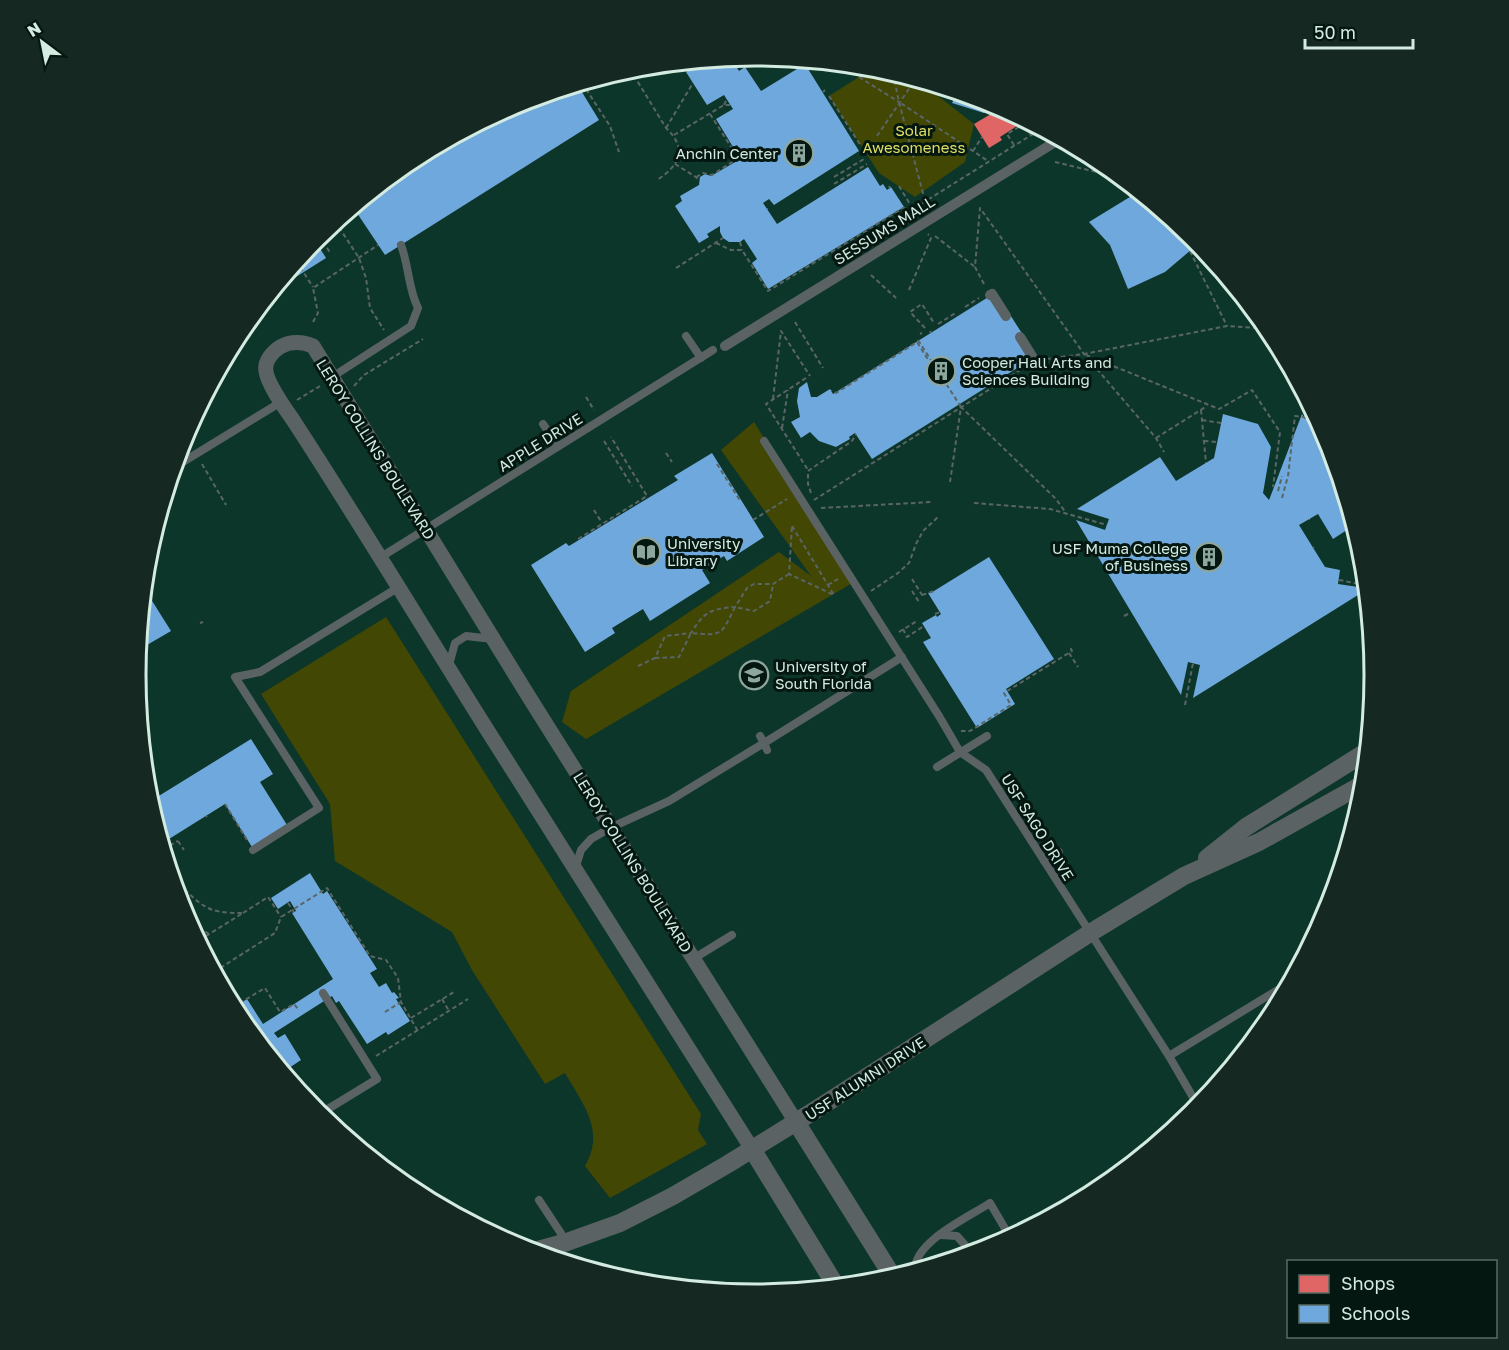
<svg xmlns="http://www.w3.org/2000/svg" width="1509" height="1350" viewBox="0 0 1509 1350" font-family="'Golos Text',sans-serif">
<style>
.built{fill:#0d362a}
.green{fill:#434704}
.shops{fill:#e06666}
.schools{fill:#6fa8dc}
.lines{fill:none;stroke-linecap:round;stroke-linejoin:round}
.path{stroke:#5a6565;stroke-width:2;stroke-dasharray:4.5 3;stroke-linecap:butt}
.service{stroke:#5a6263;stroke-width:8}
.pedestrian{stroke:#5a6263;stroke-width:10}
.minor{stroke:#5a6263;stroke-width:15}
.tertiary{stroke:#5a6263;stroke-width:18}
.labels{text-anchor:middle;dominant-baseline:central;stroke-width:6;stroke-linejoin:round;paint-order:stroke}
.park-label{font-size:15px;fill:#dfdf64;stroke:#051711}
.poi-label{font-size:15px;fill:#d3ebe1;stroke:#051711;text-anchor:start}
.street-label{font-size:15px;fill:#d3ebe1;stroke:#051711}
.rim{fill:none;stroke:#d3ebe1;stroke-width:3}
</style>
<rect width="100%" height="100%" fill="#0d2821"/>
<circle class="built" cx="754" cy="675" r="618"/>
<g class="green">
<polygon points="852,65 876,67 924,82 924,85 974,124 965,162 915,197 879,173 829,96 859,77"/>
<polygon points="754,422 854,582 586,739 562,722 571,691 779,552 811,576 721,450"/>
<path d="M 386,617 L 701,1114 L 698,1130 L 707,1144 L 610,1198 L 585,1166 C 606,1130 582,1103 565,1073 L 545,1084 L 472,970 L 452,932 L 335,861 L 330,804 L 261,694 Z"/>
</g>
<polygon class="shops" points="1001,108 1007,111 1017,126 1000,137 1002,140 989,148 974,124"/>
<g class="schools">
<polygon points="731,58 739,71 745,67 761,91 805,64 859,151 774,205 769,199 763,203 777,224 868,167 880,186 883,184 887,190 891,187 904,207 768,289 752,263 757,259 744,239 740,242 729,242 723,238 720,232 720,226 707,234 709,237 699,243 675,206 682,201 680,196 699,185 700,177 705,174 711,176 744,157 737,145 733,147 716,119 733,109 724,95 707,105 686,72 705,60"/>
<polygon points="577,84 599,120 385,255 353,207 411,160 518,103"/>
<polygon points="935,85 991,102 990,109 984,113 952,103 955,97 933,87"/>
<polygon points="1138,192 1198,244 1165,272 1128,289 1110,245 1089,222"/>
<polygon points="314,239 326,258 272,292 271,292"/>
<polygon points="990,296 1009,313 1023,335 1030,360 872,459 855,433 849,437 850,439 836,447 819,441 810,432 801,438 791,422 800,417 797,401 799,388 807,382 811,397 817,397 830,389 833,394"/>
<polygon points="1223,414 1258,424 1271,447 1263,493 1269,500 1302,414 1305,419 1314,414 1327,438 1353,526 1333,539 1318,514 1299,525 1325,567 1340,570 1338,584 1365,588 1366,590 1193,698 1200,665 1188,662 1181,695 1076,520 1105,530 1109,519 1077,509 1160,457 1176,481 1214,458"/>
<polygon points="712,453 764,537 727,561 724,556 702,570 710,583 650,621 643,609 612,628 615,633 585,652 531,565 566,543 569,546 678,480 674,476"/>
<polygon points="989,557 1054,659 1006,689 1015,704 977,728 923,642 931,638 922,623 936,615 937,617 941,614 928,593 934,591"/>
<polygon points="144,588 171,631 147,645 139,632"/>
<polygon points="251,739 273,774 260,782 287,825 252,847 225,804 161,844 149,802"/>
<polygon points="310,873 323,894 327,891 377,969 370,973 379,987 386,983 392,993 394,992 399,998 396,999 410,1021 388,1035 386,1032 367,1044 339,1001 336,1003 332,996 274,1033 278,1038 285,1034 301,1060 283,1072 239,1019 233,1008 247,999 263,1024 333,979 292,913 296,911 290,901 278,909 271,898"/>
</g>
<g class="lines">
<g class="path">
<polyline points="754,56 768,61 783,58"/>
<polyline points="736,57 738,57"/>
<path d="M 630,69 L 666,128 C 688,149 680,165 657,180"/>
<polyline points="893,73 899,102"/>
<polyline points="859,77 899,102"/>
<polyline points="582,83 610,126 619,152"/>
<polyline points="823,92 825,90"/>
<polyline points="829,96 861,146"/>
<polyline points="724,105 727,99"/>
<polyline points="710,114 733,150 736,148 742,157"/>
<polyline points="1013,120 1018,117"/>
<polyline points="1024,124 1031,135"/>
<polyline points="666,128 693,83"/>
<polyline points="674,135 724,105 730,105"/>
<polyline points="877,136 915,80"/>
<polyline points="1014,145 1007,134 1024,124 1020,118"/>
<polyline points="973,151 982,137"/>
<polyline points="1055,162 1121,178"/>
<polyline points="675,164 699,179"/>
<polyline points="696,177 703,173 712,175 743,155"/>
<polyline points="834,177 864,159"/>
<polyline points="834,184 867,164"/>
<polyline points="889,186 890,188"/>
<polyline points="899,186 916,214"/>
<polyline points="925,201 899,102 988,161"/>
<polyline points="767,209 768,209"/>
<polyline points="335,221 359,258 366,278 370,308 384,330"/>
<polyline points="319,235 331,254"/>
<polyline points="935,236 975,267"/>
<polyline points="740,242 742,250"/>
<polyline points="716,243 731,250 742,250 768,291 903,208 913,209 1041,129"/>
<polyline points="1190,251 1227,326"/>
<polyline points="296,261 313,287"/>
<polyline points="676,268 723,238"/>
<polyline points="871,275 896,298"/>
<polyline points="984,284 975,267 980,208 1084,354 1156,438 1164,452"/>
<polyline points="909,290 931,238 928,234"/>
<polyline points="965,307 979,298"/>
<polyline points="313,322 318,313 313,288 378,245"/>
<polyline points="795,322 823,368"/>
<polyline points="938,324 957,312"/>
<polyline points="925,328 910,312 922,304 934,323"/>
<polyline points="930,331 931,333"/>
<polyline points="920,334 922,333"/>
<polyline points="918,340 961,407"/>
<polyline points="1086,355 1219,409 1252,390 1280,432 1273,487"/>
<polyline points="1046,359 1084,354 1227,326 1258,328 1271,333"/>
<polyline points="806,378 766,404 808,470"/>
<polyline points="354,386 364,375 423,339"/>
<polyline points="831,391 832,391"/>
<polyline points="835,392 836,393 917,342 927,358 928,357"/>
<polyline points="586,397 594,410"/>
<polyline points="773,399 781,331 810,376"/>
<polyline points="297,400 320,386"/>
<polyline points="1201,410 1206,463"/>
<polyline points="1202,420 1221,423"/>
<polyline points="782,428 788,390"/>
<polyline points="1156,438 1207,406"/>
<polyline points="604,441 632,486"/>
<polyline points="1204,441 1217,442"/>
<polyline points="666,453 672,462"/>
<polyline points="202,464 226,505"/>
<polyline points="717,464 741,502"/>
<polyline points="950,482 961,407 1056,499 1066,513"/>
<polyline points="1278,491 1282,476"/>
<polyline points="811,493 808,484 808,471 852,441 856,434"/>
<polyline points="1282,498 1288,476 1295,416 1304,417 1313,412"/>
<polyline points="814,500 1025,367"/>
<polyline points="974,503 1050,509 1107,525"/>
<polyline points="821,508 932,502"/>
<polyline points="594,510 602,523"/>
<polyline points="1309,519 1309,520"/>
<polyline points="753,520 787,499"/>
<polygon points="792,526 828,585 834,595 789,574"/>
<polyline points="578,539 647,496 611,437"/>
<polyline points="1313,548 1314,547"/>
<polyline points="912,579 924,598"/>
<polyline points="1339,580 1365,585"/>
<polyline points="828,585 838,579"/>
<polyline points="871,591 898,573 909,563 916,544 923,531 938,517"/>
<polyline points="912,591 919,602"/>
<polyline points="922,595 934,591"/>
<polyline points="935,614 940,612"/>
<polyline points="1124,616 1128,614"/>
<polyline points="200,623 203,622"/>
<polyline points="903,629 907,637 924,626"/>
<polyline points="899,632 917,621"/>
<polyline points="1069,653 1078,667"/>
<path d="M 655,658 L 679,657 L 691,633 C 723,636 721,635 735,607 L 754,611 L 770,601 L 773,585"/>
<path d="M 638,666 L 655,658 L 665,636 L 691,633 C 704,612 710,609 735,607 L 747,588 L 754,584 L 773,584 L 789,574"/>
<polyline points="1185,705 1193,663"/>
<polyline points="961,731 970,731 1011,705 1004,693 1072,651 1071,649 1073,648"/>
<polyline points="225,804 247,840"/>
<polyline points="206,816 207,817"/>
<polyline points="178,841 184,850"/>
<polyline points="163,849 178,841"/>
<path d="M 173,880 C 202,903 202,914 243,913 L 198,941"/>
<polyline points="288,903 294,912"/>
<polyline points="243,913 268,897 281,917"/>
<polyline points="186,920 209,934"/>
<polyline points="214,972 275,933 281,917 327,888 370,956 386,960 398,978 401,1002 419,1033"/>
<polyline points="442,999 449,1011"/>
<polyline points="233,1007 265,988 280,1012 294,1004 298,1009"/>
<polyline points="385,1012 401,1002"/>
<polyline points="411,1018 454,992"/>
<polyline points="376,1056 468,999"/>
</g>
<g class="service">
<polyline points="686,336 701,358"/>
<path d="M 332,377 L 411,326 L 418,308 C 408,288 409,266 401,245"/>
<polyline points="543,424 558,446"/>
<polyline points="764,441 939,716 960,752 986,770 1169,1056 1289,983"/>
<polyline points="173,468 281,402"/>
<polyline points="381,557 713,350"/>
<polyline points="449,665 455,643 466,636 493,639"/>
<polyline points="767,750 764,743 902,657"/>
<polyline points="937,767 987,736"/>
<polyline points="253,850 319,808 235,677 260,672 399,587"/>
<polyline points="1044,861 1059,852"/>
<polyline points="576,866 581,850 591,839 610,828 669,801 764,743 760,736"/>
<polyline points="693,959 732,935"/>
<polyline points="323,993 377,1079 323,1112 331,1125"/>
<polyline points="1169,1056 1198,1106"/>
<polyline points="539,1200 566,1241"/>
<polyline points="941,1235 957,1236 972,1253"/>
<path d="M 915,1271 C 913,1242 969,1217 990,1203 L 1010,1237"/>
</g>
<g class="pedestrian">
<polyline points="990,295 992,294 1006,316"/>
<polyline points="1020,337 1035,361"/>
<polyline points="725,346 1060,139"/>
</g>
<path class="minor" d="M 752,1149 C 663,1008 574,868 486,728 C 422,626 360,523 295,423 C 287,411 267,384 266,371 C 264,362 272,352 280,347 C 291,341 301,341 313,346 L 529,697 L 796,1122"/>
<g class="tertiary">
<polyline points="1207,858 1246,827 1366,752"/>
<polyline points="796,1122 893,1277"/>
<polyline points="752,1149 836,1286"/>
<polyline points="531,1252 567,1242 620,1223 673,1196 728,1164 817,1109 1090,933 1184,876 1259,842 1363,784"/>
</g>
</g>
<defs>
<g id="building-ring" transform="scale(1.5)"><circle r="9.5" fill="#051711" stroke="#8ea79e" stroke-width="1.5"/><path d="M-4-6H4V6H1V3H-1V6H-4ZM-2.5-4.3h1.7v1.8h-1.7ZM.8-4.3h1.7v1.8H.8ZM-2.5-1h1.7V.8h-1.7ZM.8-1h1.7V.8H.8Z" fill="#8ea79e"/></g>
<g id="library-ring" transform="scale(1.5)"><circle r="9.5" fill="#051711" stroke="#8ea79e" stroke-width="1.5"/><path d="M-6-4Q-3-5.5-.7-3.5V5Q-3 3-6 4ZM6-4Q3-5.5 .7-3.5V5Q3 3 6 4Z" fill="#8ea79e"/></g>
<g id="university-ring" transform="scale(1.5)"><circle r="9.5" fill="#051711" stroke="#8ea79e" stroke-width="1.5"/><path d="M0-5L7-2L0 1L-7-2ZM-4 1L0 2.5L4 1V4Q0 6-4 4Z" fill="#8ea79e"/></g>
</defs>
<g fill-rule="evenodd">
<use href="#building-ring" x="799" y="153"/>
<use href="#building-ring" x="941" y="371"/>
<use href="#library-ring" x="646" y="552"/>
<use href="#building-ring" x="1209" y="557"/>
<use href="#university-ring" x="754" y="675"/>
</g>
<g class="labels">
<g class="park-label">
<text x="914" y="130">Solar<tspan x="914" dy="17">Awesomeness</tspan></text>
</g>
<g class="poi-label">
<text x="778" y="153" text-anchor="end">Anchin Center</text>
<text x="962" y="362">Cooper Hall Arts and<tspan x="962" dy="17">Sciences Building</tspan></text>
<text x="667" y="543">University<tspan x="667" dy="17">Library</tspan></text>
<text x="1188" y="548" text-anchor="end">USF Muma College<tspan x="1188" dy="17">of Business</tspan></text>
<text x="775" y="666">University of<tspan x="775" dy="17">South Florida</tspan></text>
</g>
<g class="street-label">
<text transform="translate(884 230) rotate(-32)">SESSUMS MALL</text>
<text transform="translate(540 442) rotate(-32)">APPLE DRIVE</text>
<text transform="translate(376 449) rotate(58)">LEROY COLLINS BOULEVARD</text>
<text transform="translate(1038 827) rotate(58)">USF SAGO DRIVE</text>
<text transform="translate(633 862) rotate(58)">LEROY COLLINS BOULEVARD</text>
<text transform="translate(865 1078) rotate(-33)">USF ALUMNI DRIVE</text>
</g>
</g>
<path d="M0 0H1509V1350H0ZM146 675a609 609 0 1 1 1218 0a609 609 0 1 1-1218 0Z" fill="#152822" fill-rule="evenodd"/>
<path class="rim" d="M146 675a609 609 0 1 1 1218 0a609 609 0 1 1-1218 0Z"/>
<rect x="1287" y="1260" width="210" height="78" fill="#051711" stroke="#576c64" stroke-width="1.5"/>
<rect x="1299" y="1275" width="30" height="18" fill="#e06666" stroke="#576c64" stroke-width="1.5"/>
<text x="1341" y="1290" font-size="18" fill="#d3ebe1">Shops</text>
<rect x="1299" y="1305" width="30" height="18" fill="#6fa8dc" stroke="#576c64" stroke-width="1.5"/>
<text x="1341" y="1320" font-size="18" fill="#d3ebe1">Schools</text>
<g transform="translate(42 42) rotate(328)" stroke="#051711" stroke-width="4.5" paint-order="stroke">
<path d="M0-4.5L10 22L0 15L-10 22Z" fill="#d3ebe1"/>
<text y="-9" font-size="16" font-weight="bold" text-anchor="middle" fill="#d3ebe1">N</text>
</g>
<path d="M1305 39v9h108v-9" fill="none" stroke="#d3ebe1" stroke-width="3"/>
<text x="1314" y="39" font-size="18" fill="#d3ebe1" stroke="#051711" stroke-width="4.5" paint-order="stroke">50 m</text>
</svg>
